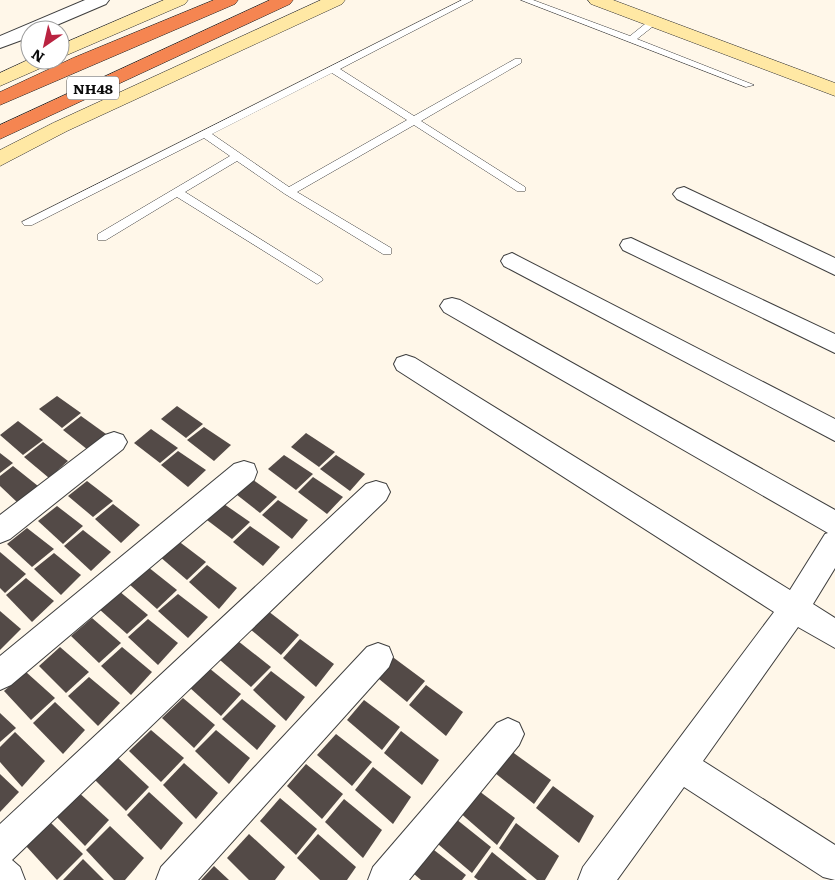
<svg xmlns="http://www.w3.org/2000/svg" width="835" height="880" viewBox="0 0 835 880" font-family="Literata,serif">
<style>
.building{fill:#534a47}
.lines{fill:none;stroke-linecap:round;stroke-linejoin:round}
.lane-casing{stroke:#3e3e3e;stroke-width:1}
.street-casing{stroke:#3e3e3e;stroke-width:2}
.secondary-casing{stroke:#2d2d2d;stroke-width:1}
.highway-casing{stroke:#1c1c1c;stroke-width:1}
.lane{fill:#fff;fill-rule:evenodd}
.street{fill:#fff;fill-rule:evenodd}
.secondary{fill:#ffe8a4;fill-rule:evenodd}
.highway{fill:#f58551;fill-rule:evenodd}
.labels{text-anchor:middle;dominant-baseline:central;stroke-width:5;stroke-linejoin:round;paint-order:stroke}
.shield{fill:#fff;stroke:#545454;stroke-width:1}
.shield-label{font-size:14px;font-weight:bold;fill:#0b0b0b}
</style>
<rect width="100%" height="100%" fill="#fff7e9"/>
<g class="building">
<polygon points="57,396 81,413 62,428 39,409"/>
<polygon points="177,406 203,424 186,438 161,419"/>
<polygon points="81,416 106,434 88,450 63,430"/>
<polygon points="18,421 43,440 23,455 0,435"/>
<polygon points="204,427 231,445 214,461 187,440"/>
<polygon points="151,429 178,448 160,463 134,443"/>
<polygon points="306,433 335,452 319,467 291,447"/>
<polygon points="43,442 68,461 49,478 24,457"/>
<polygon points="178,451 206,470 188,487 161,465"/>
<polygon points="0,453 13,463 0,473"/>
<polygon points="284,455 313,474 296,490 268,469"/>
<polygon points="336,455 365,474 350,491 320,469"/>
<polygon points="13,466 38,486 18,503 0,486 0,476"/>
<polygon points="249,477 277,497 260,513 232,491"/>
<polygon points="313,477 343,497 327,514 298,492"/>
<polygon points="87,481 113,501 93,517 68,496"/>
<polygon points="278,500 308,520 292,539 262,515"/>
<polygon points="221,502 250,522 232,539 203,517"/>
<polygon points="113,504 140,525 121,543 95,519"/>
<polygon points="57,506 83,526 63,544 38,521"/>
<polygon points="250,526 280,547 263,566 233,542"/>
<polygon points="27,528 54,549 32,567 7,544"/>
<polygon points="83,530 111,552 91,571 64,546"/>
<polygon points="177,540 206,562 187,580 159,556"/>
<polygon points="0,552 26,574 5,593 0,588"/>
<polygon points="54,553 81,575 61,595 34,569"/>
<polygon points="207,565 237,588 219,609 189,582"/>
<polygon points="148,567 177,590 157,609 129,584"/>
<polygon points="26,578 54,601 32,622 6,595"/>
<polygon points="119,591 148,615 127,634 99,609"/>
<polygon points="178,594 208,617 188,638 158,611"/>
<polygon points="0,611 21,629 0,650"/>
<polygon points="268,611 299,635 281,655 250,629"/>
<polygon points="92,618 121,643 99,663 71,636"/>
<polygon points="148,619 178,643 158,665 128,637"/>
<polygon points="300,639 334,664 316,687 283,658"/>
<polygon points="238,641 271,667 251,687 220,660"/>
<polygon points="60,647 89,672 66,693 39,666"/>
<polygon points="122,647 152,672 131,695 101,666"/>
<polygon points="390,655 425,681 407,702 373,674"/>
<polygon points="209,668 241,694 221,716 189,687"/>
<polygon points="271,671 305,697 286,721 253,690"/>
<polygon points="26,672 55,698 31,720 4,691"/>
<polygon points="89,677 120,703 98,726 68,696"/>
<polygon points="426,685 463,712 446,736 409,705"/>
<polygon points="183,698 215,725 194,748 162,718"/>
<polygon points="242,699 276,726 257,750 222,719"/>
<polygon points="364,700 400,727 382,750 347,720"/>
<polygon points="55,702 85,730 63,754 33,723"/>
<polygon points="0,713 16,728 0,742"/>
<polygon points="151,730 184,758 161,782 129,751"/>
<polygon points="216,730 250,758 229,784 195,751"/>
<polygon points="401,731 439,760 422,785 384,753"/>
<polygon points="15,732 45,761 22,787 0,762 0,747"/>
<polygon points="336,734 372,762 352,786 317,755"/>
<polygon points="511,751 551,780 534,804 495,773"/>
<polygon points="117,757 149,787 126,811 94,779"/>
<polygon points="184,763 218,793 196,819 163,785"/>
<polygon points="306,764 343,794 322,819 287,786"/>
<polygon points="373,767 411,797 393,824 355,790"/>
<polygon points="0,774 19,792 0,812"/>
<polygon points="553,786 594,816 579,843 536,808"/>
<polygon points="475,788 515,818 497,845 458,811"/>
<polygon points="76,790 109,820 85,846 53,813"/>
<polygon points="149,792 183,823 161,850 127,815"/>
<polygon points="280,798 317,829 296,855 260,821"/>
<polygon points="344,799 382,830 363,858 325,822"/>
<polygon points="451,815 491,847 472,873 432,839"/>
<polygon points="50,822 83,854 57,880 26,846"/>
<polygon points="516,823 559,856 545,880 537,880 499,848"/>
<polygon points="110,826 144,858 125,880 114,880 86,850"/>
<polygon points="249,834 285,867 275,880 249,880 227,858"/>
<polygon points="318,834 356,867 347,880 320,880 297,858"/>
<polygon points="425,843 466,875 462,880 421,880 406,867"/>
<polygon points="492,852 527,880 478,880 474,877"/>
<polygon points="83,859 104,880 63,880"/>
<polygon points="214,866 229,880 201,880"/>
</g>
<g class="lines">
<g class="lane-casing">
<g id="lane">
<path d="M 462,0 L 473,0 L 340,69 L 414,116 L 515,59 L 521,59 L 521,63 L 421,121 L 525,187 L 525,191 L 517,191 L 414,125 L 297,192 L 391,248 L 391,254 L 383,254 L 285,194 L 237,161 L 185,192 L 321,277 L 323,280 L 317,284 L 177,197 L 106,240 L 98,240 L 98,234 L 230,156 L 204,138 L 32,225 L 24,225 L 22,222 ZM 332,73 L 407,120 L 289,187 L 212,134 Z"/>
<polygon points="521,0 533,0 630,36 650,20 656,20 656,24 637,39 754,85 746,87"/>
</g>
</g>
<g class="street-casing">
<g id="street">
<polygon points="85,0 109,0 106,4 45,30 30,30 30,37 0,48 0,36"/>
<polygon points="684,187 835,258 835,275 677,199 673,194 677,189"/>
<polygon points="631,238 835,334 835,353 623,250 620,245 623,240"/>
<polygon points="512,253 835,419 835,441 504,266 501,261 504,256"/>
<polygon points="452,298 460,300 835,510 835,568 813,604 835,618 835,648 798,627 703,761 835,845 835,880 823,877 684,787 617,880 578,880 583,867 774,612 397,370 394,364 397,358 406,355 415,358 790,590 825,534 828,533 444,312 440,306 444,300"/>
<polygon points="114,432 123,435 127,442 123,449 10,539 0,543 0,515 105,435"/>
<polygon points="244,461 254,464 257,472 254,480 11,685 0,690 0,656 234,464"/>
<polygon points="376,481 386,484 390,492 386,500 12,860 20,867 25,880 0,880 0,824 366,484"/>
<polygon points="378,643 389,647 393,657 389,667 198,880 156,880 161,867 367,647"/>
<polygon points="508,718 519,723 524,734 519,745 409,880 368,880 373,867 497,723"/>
</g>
</g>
<g class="secondary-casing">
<g id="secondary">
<polygon points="164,0 188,0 185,4 60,58 60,45"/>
<polygon points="321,0 345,0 342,4 67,131 0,166 0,150 53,123"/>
<polygon points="588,0 613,0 835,83 835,96 591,4"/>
<polygon points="30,59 53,60 50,64 0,86 0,73"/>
</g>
</g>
<g class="highway-casing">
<g id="highway">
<polygon points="214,0 238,0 235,4 0,105 0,92 73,58"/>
<polygon points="270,0 293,0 290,4 0,139 0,125"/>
</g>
</g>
<use href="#lane" class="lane"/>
<use href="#street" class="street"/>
<use href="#secondary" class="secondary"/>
<use href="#highway" class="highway"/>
</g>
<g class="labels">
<rect class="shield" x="67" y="76.5" width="52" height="23" rx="4"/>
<g class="shield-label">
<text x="93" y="88">NH48</text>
</g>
</g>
<g transform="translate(45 45) rotate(214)"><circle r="24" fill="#ffffff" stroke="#9d9d9d"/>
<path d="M0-4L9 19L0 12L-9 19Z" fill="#ba2340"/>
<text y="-8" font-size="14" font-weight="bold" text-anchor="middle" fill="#0b0b0b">N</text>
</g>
</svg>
